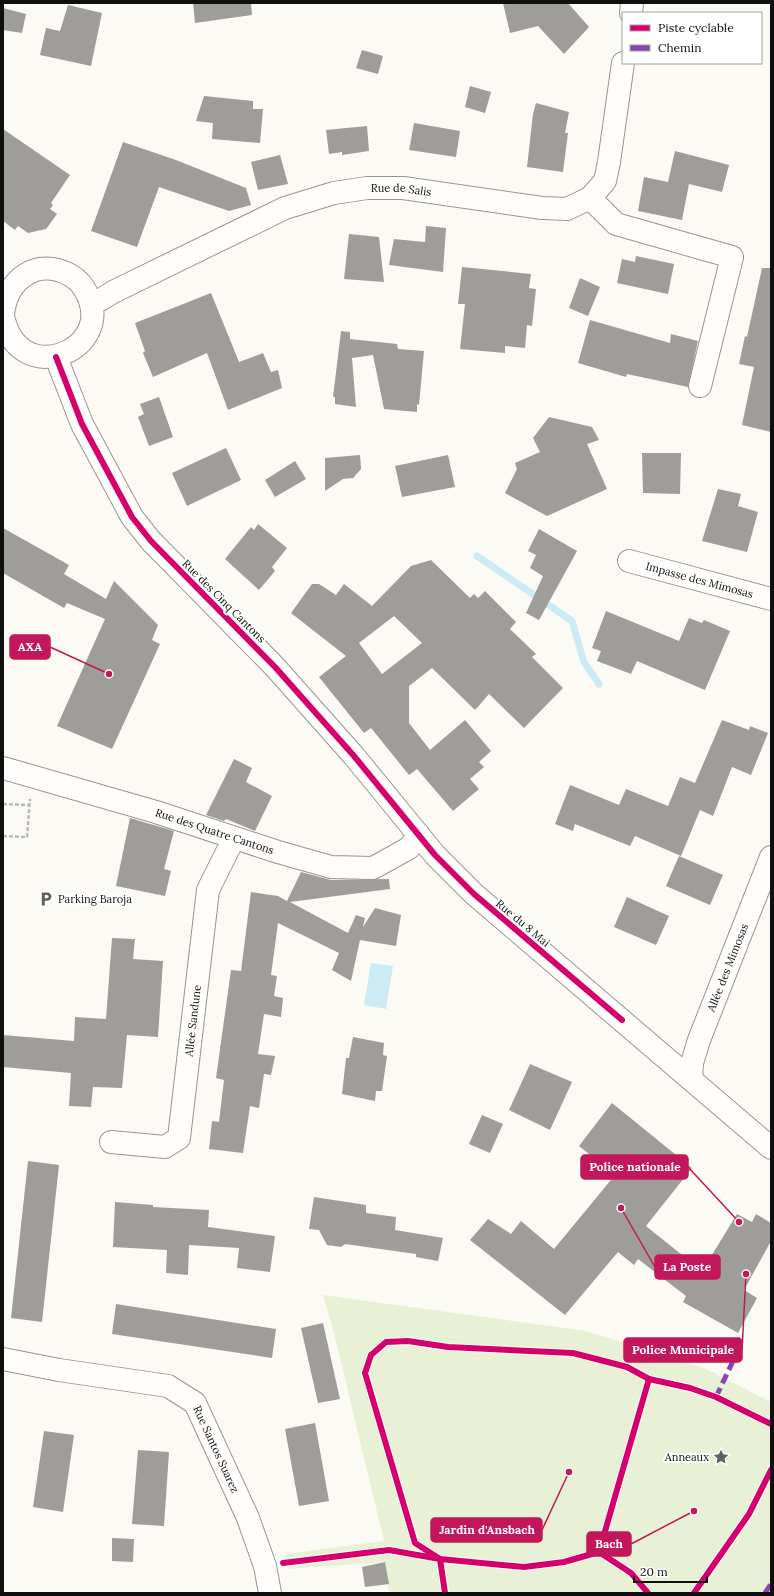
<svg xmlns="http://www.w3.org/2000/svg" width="774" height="1596" viewBox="0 0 774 1596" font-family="Lora,serif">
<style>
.green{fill:#e8f1d5}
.water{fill:#ccebf5}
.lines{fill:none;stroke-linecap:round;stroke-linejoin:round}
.stream{stroke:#ccebf5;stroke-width:7}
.building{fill:#9f9d9a;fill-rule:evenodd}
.minor-casing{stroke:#969592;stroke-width:24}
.path{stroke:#b9b9b8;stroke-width:2.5;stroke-dasharray:4 2;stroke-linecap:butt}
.minor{stroke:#fffefd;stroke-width:22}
.quiet{stroke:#8e44ad;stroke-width:5;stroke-dasharray:10 5;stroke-linecap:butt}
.cycleway-casing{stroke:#fff;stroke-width:8}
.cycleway{stroke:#d6006c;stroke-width:6}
.labels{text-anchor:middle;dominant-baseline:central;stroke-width:4;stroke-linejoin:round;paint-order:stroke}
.street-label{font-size:11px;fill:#0f0f0f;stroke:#fff}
.poi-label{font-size:11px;fill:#0f0f0f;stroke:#fff;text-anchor:start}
.leader{fill:none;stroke:#c2185b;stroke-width:1.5}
.callout-dot{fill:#c2185b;stroke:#fff;stroke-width:1.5}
.callout{fill:#c2185b;stroke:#c2185b;stroke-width:1.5}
.callout-label{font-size:12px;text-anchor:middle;font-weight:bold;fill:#fff}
</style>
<rect width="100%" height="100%" fill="#fcfaf4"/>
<polygon class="green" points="323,1295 586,1331 704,1368 771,1402 771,1593 389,1593 385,1562 288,1569 285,1554 384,1541 334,1333"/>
<polygon class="water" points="371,963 393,966 386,1009 364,1005"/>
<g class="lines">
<polyline class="stream" points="477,556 572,621 584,662 599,684"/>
</g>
<g class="building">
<polygon points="193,3 251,3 252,15 195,23"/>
<polygon points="503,3 568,3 589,27 564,54 538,26 510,33"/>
<polygon points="68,5 102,13 91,66 40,55 46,28 60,31"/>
<polygon points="3,8 26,14 22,33 3,30"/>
<polygon points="362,50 383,56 378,74 356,68"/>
<polygon points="470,86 491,92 485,113 465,107"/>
<polygon points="204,96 253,101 253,109 263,109 260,143 212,139 213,123 196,121"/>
<polygon points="536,103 569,112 565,133 568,133 563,172 527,167 533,114"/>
<polygon points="414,123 460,131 456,157 409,150"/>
<polygon points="367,126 369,151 342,155 342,152 329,154 326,130"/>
<polygon points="3,129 70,175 51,203 53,205 50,209 57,214 46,229 28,233 18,226 15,230 3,221"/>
<polygon points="123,142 176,160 246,188 251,205 229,211 159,187 137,247 91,231"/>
<polygon points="675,151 729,165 722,192 689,184 682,220 638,211 644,177 668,182"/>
<polygon points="280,155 288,184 258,190 251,162"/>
<polygon points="426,226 446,228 443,272 389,265 394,239 425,242"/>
<polygon points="349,234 379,237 384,282 344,279"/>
<polygon points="636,256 674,264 668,294 617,283 622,259 635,262"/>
<polygon points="462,267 531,274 529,288 536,289 532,326 527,325 525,348 505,346 505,353 460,349 465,304 458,304"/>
<polygon points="762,268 771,268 771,432 742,425 754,367 739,364 745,336 747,337"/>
<polygon points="580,278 600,287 588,316 569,308"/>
<polygon points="211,293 239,362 263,353 271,372 278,370 282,388 228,410 207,353 153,377 143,353 145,351 135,323"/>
<polygon points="590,320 670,343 671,334 698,341 688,387 627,374 626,377 578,363"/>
<polygon points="341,331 350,332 350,339 397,344 398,349 424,351 419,405 417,404 417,412 384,409 373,355 352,358 356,407 335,404 335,397 333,397"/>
<polygon points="159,397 173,437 149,446 138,417 144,414 140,404"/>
<polygon points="549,417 592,427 599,440 587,444 607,489 547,516 505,493 517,469 515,463 540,452 533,438"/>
<polygon points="226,448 241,480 187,506 172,473"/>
<polygon points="642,453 681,453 680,494 643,493"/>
<polygon points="360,455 361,469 353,478 343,479 325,491 325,458"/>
<polygon points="448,455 455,487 402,497 395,466"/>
<polygon points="295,461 306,479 275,497 265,480"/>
<polygon points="718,489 741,494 738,506 758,512 747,552 702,541"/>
<polygon points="258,524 287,548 272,567 275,571 259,590 225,559 251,527 254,530"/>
<polygon points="3,528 69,565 64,574 106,599 114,581 158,625 152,640 160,644 112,749 57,726 105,619 67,603 64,608 3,573"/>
<polygon points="539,529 577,551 539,620 526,613 543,576 530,568 536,555 528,551"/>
<path d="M 431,560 L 470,598 L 474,594 L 478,598 L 485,591 L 516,622 L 510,629 L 536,654 L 532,657 L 563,688 L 524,728 L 489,694 L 475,710 L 432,668 L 409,686 L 409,723 L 430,750 L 465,720 L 491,751 L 479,762 L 484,767 L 470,779 L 479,789 L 453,811 L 417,769 L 409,775 L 371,728 L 364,733 L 319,677 L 346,656 L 291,613 L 312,584 L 319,584 L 336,595 L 344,584 L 372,606 L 411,566 ZM 394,616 L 422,643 L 382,674 L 359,643 Z"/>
<polygon points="606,611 679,641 689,618 702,623 704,620 730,631 705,690 637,661 631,674 597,661 601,651 592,648"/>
<polygon points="722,720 749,730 750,726 768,733 751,775 732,767 713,816 700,810 681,856 635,836 630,846 575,824 573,831 555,824 570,785 619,805 626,789 668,806 680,777 695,783"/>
<polygon points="234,759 252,768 246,782 272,796 255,831 226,819 224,821 206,815"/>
<polygon points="130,818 174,831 164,869 171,871 165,896 116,886"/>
<polygon points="679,856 723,875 710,905 666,886"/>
<polygon points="301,872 331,880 389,879 390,889 290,902 348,933 356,915 365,918 363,927 375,908 401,915 396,946 360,940 351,981 332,970 339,953 278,923 271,975 277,976 274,996 283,998 281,1017 264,1014 258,1054 275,1056 271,1075 264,1074 259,1108 250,1106 243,1153 209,1149 212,1121 219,1122 224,1080 216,1078 231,970 241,971 251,892 278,896 287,901"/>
<polygon points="627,897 669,916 656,945 614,927"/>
<polygon points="112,938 135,939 133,959 163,961 158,1037 127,1035 122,1088 93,1087 91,1107 69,1106 71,1073 3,1067 3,1035 74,1041 75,1017 106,1019"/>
<polygon points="353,1037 384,1043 383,1055 387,1056 382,1091 376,1091 375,1101 342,1094 346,1058 349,1058"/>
<polygon points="530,1064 572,1082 550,1130 509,1110"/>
<polygon points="612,1103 692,1168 646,1226 702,1271 737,1214 752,1222 756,1214 771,1223 771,1241 744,1290 757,1298 738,1333 683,1302 686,1296 638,1259 634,1265 618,1252 565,1315 470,1240 488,1219 511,1234 521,1221 554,1249 615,1175 579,1146"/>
<polygon points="482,1115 503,1124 490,1153 469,1144"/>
<polygon points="28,1161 59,1165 42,1322 11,1318"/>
<polygon points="314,1197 366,1205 366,1213 396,1217 395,1230 443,1238 438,1261 416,1257 416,1254 345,1244 341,1247 327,1245 319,1230 309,1229"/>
<polygon points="115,1202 153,1205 153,1207 209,1210 208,1227 275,1236 270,1272 237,1268 239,1248 189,1245 188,1275 166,1273 167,1250 113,1247"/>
<polygon points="116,1304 276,1329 272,1358 112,1334"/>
<polygon points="323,1323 340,1399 318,1403 301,1328"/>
<polygon points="315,1423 329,1501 299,1506 285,1429"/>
<polygon points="44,1431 74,1435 63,1512 33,1507"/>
<polygon points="138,1450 169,1452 164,1526 132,1524"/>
<polygon points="112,1538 134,1539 133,1562 112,1561"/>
<polygon points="385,1562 389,1584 365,1587 362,1567"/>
</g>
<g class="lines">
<g class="minor-casing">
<g id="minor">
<polyline points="631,13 632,3"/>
<polyline points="590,198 616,224 732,257 700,386"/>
<path id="s1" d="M 91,303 L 102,299 L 113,292 L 285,208 L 334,193 L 367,188 L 403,188 L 542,208 L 567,209 L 590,198 L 605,181 L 609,162 L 623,63"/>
<path d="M 3,314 C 7,279 37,257 70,275 C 79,280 85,288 89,298 C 111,352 18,389 3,316"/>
<polyline points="56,357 82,424 132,517 151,541 275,667 354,756 435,855 474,894 771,1148"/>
<path id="s2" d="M 629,561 L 771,599"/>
<path id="s3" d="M 3,768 L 156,812 L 278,852 L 331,867 L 373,868 L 409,848 L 419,835"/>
<path id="s4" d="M 691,1079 L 692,1063 L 699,1040 L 771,857"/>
<path id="s5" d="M 111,1142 L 165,1147 L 179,1138 L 208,890 L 234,838"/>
<path id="s6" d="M 3,1359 L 59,1370 L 168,1386 L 195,1403 L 248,1518 L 265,1566 L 270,1593"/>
</g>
</g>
<g class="path">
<polyline points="3,804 29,805"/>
<polyline points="3,836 27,837 30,799"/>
</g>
<use href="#minor" class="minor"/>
<g class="quiet">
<polyline points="716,1397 733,1361"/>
<polyline points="765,1593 771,1584"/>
</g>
<g class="cycleway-casing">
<g id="cycleway">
<polyline points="56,357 82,424 132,517 151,541 275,667 354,756 435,855 474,894 622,1020"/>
<polyline points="599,1552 649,1379"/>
<polyline points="283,1563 389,1550 440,1559 524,1567 564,1562 599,1552 631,1573 648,1593"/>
<polyline points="445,1593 440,1559 415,1543 365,1373 371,1355 386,1342 408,1341 448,1347 573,1353 627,1367 649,1379 690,1388 716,1397 771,1424"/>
<polyline points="694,1593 749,1514 771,1470"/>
</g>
</g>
<use href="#cycleway" class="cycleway"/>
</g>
<defs>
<g id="parking-bare" transform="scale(1.2)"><path d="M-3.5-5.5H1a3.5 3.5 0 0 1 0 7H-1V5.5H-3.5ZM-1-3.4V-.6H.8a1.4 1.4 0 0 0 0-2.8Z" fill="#62615f" stroke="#fff" stroke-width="2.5" paint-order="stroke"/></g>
<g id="sight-bare" transform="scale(1.2)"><path d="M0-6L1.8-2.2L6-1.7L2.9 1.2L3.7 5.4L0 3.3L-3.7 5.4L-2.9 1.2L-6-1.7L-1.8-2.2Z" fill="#62615f" stroke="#fff" stroke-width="2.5" paint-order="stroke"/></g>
</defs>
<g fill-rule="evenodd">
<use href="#parking-bare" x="46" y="899"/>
<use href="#sight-bare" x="721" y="1457"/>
</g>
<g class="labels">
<g class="street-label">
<text stroke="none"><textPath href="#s1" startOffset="335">Rue de Salis</textPath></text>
<text stroke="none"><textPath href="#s2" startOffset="73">Impasse des Mimosas</textPath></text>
<text transform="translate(224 601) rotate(45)">Rue des Cinq Cantons</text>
<text stroke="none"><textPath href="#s3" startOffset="221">Rue des Quatre Cantons</textPath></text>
<text transform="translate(523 923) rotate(40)">Rue du 8 Mai</text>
<text stroke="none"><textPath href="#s4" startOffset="118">Allée des Mimosas</textPath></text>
<text stroke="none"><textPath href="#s5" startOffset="189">Allée Sandune</textPath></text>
<text stroke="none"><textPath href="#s6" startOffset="250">Rue Santos Suarez</textPath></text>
</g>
<g class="poi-label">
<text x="58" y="899">Parking Baroja</text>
<text x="709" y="1457" text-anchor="end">Anneaux</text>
</g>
</g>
<path class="leader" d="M109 674L50 647M739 1222L688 1167M621 1208L655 1267M746 1274L742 1350M569 1472L542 1530M694 1511L631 1544"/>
<g class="callout-dot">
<circle cx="109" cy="674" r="4"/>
<circle cx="739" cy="1222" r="4"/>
<circle cx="621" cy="1208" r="4"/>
<circle cx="746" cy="1274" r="4"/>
<circle cx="569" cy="1472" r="4"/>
<circle cx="694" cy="1511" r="4"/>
</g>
<g class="callout">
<rect x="10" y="635" width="40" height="24" rx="4"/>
<rect x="581" y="1155" width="107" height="24" rx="4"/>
<rect x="655" y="1255" width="65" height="24" rx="4"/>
<rect x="624" y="1338" width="118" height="24" rx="4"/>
<rect x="431" y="1518" width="111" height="24" rx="4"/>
<rect x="587" y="1532" width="44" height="24" rx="4"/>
</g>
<g class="callout-label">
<text x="30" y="651">AXA</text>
<text x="635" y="1171">Police nationale</text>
<text x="687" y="1271">La Poste</text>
<text x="683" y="1354">Police Municipale</text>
<text x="487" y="1534">Jardin d'Ansbach</text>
<text x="609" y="1548">Bach</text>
</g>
<rect width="774" height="1596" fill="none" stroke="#0f0f0f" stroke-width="8"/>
<rect x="622" y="12" width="140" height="52" fill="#ffffff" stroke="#9f9f9f"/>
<rect x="630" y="25" width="20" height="6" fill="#d6006c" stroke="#9f9f9f"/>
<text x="658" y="32" font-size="12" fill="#0f0f0f">Piste cyclable</text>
<rect x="630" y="45" width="20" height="6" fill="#8e44ad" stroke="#9f9f9f"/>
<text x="658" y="52" font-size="12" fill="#0f0f0f">Chemin</text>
<path d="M634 1576v6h73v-6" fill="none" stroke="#0f0f0f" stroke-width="2"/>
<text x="640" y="1576" font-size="12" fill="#0f0f0f" stroke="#ffffff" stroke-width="3" paint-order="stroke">20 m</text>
</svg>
